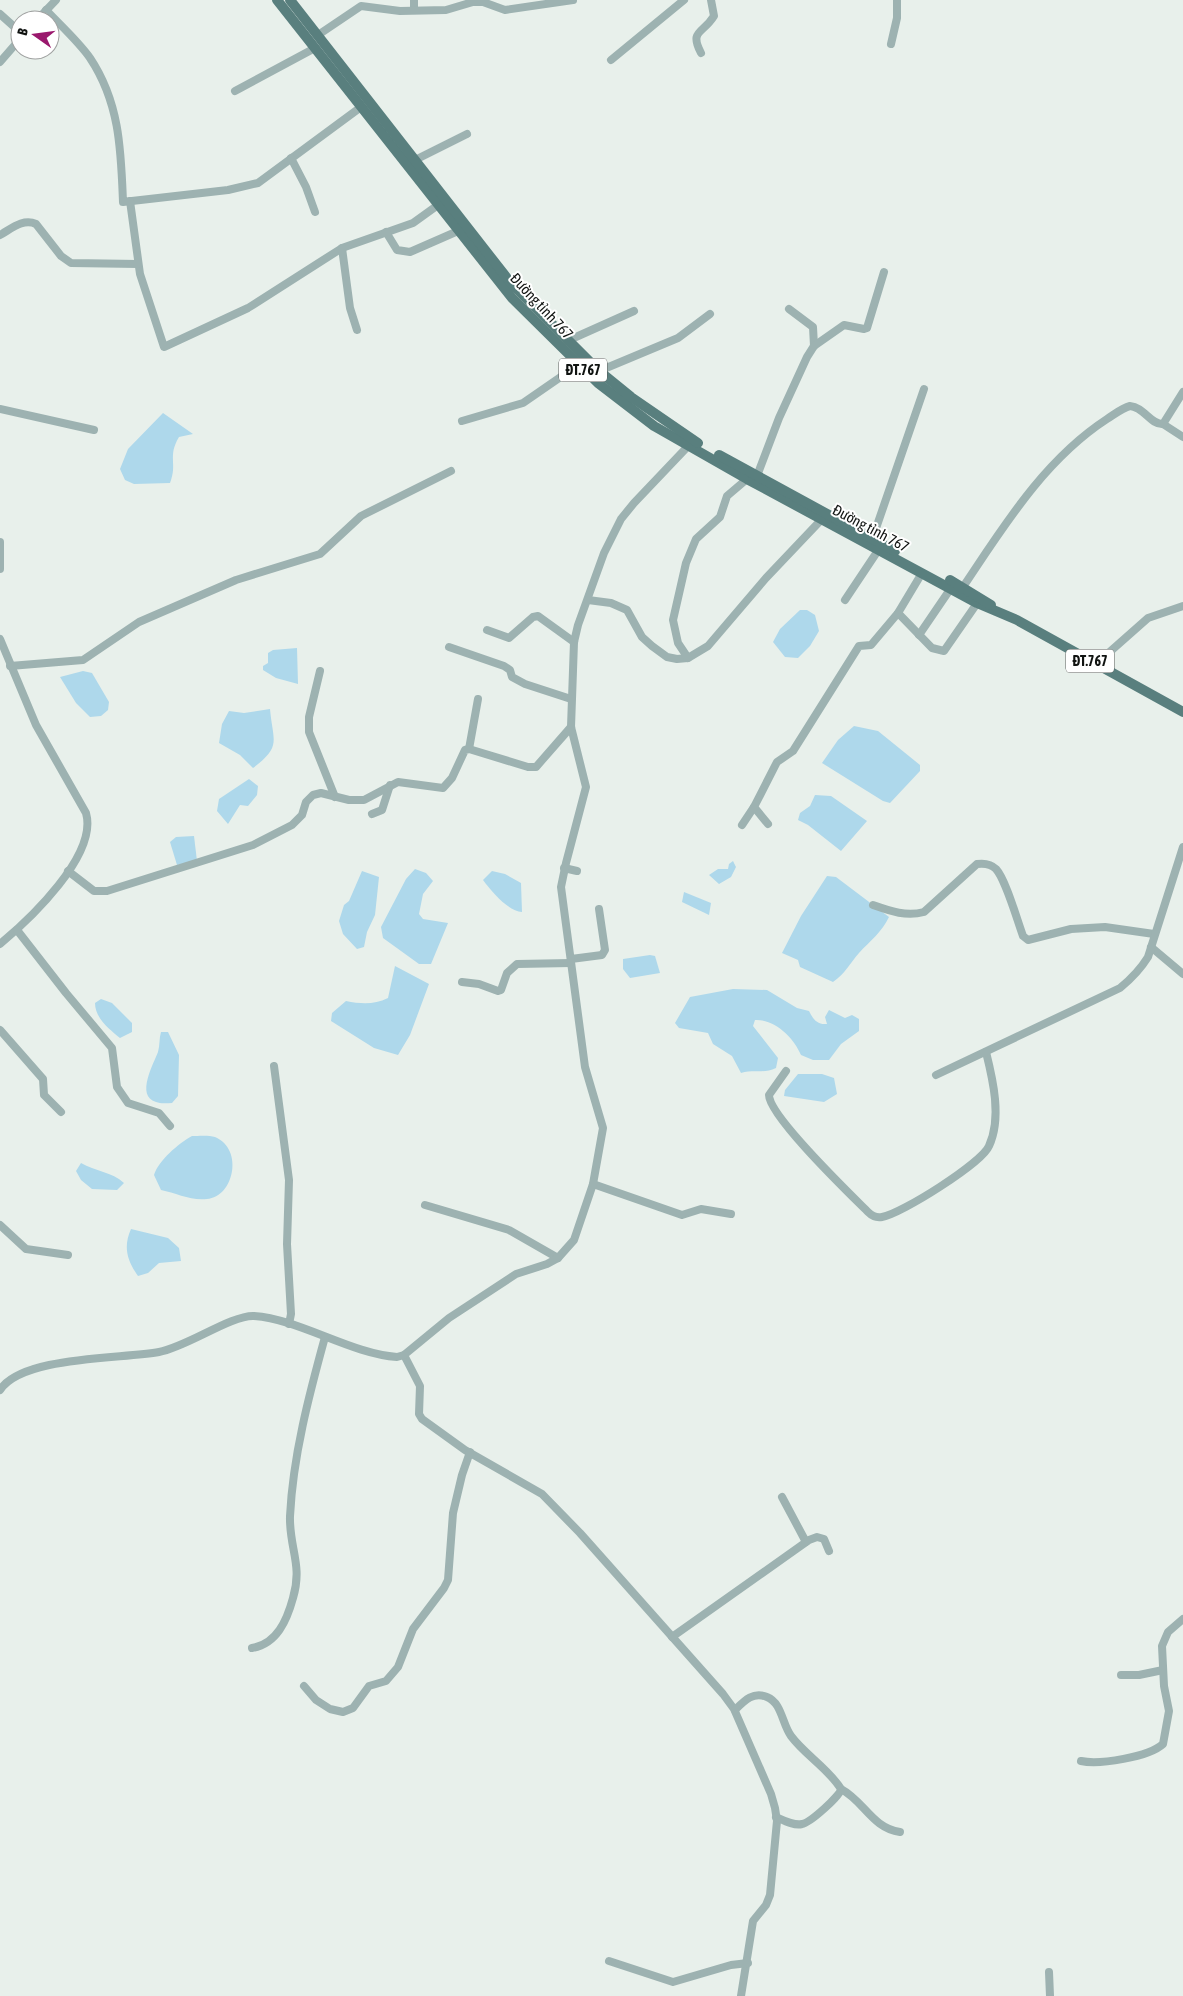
<svg xmlns="http://www.w3.org/2000/svg" width="1183" height="1996" viewBox="0 0 1183 1996" font-family="'Asap Condensed',sans-serif">
<style>
.water{fill:#aed8eb}
.lines{fill:none;stroke-linecap:round;stroke-linejoin:round}
.minor{stroke:#9db2b1;stroke-width:8}
.major{stroke:#597f7e;stroke-width:10}
.labels{text-anchor:middle;dominant-baseline:central;stroke-width:4;stroke-linejoin:round;paint-order:stroke}
.shield{fill:#fff;stroke:#585a58;stroke-width:1}
.shield-label{font-size:14px;font-weight:bold;fill:#101311}
.street-label{font-size:15px;fill:#101311;stroke:#fff}
</style>
<rect width="100%" height="100%" fill="#e8f0eb"/>
<g class="water">
<path d="M 163,413 L 193,434 L 179,437 C 167,457 178,463 170,483 L 134,484 L 125,480 L 120,469 L 128,449 Z"/>
<polygon points="800,610 807,610 815,615 819,631 810,646 798,658 785,657 773,642 780,629"/>
<polygon points="297,648 298,684 276,678 263,670 263,666 268,663 268,653 273,650"/>
<polygon points="83,671 92,673 109,702 108,710 101,716 90,717 76,703 60,677"/>
<path d="M 270,709 C 273,742 282,746 253,768 L 240,755 L 219,743 L 222,724 L 229,711 L 244,713 Z"/>
<polygon points="854,726 878,731 920,765 920,771 890,803 883,801 822,763 838,740"/>
<polygon points="249,779 258,786 257,795 248,806 240,805 228,824 217,811 219,799"/>
<polygon points="815,795 831,796 867,821 841,851 808,825 798,820 800,813 810,806"/>
<polygon points="194,836 197,861 177,865 170,842 176,837"/>
<polygon points="733,861 736,867 731,877 719,884 709,875 718,869 728,869 729,864"/>
<polygon points="415,869 426,873 433,881 423,894 419,914 423,919 448,923 431,964 419,964 383,938 381,927 406,879"/>
<polygon points="362,871 379,877 375,915 367,932 364,947 357,949 343,934 339,921 344,905 349,901"/>
<path d="M 492,871 L 505,874 L 521,883 L 522,912 C 508,911 492,892 483,880 Z"/>
<path d="M 827,876 L 836,877 L 889,917 C 882,932 870,941 859,953 C 850,963 845,974 833,982 L 800,967 L 798,960 L 782,953 L 801,916 Z"/>
<polygon points="684,892 711,903 709,915 682,902"/>
<polygon points="650,955 655,956 660,973 630,978 623,969 623,959"/>
<path d="M 395,966 L 429,984 L 410,1035 L 398,1055 L 374,1048 L 331,1021 L 332,1013 L 346,1001 C 361,1004 374,1005 388,998 Z"/>
<path d="M 733,989 L 767,990 L 797,1008 L 809,1011 C 813,1019 817,1025 827,1024 L 825,1017 L 829,1010 L 845,1018 L 852,1015 L 859,1019 L 859,1031 L 841,1044 L 829,1060 L 813,1060 L 801,1055 C 794,1038 775,1019 755,1020 L 753,1026 L 778,1058 L 776,1068 C 764,1074 753,1069 741,1073 L 732,1056 L 713,1044 L 708,1033 L 679,1028 L 675,1023 L 690,997 Z"/>
<path d="M 101,999 L 112,1003 L 132,1023 L 132,1032 L 120,1038 C 109,1029 95,1018 95,1003 Z"/>
<path d="M 161,1032 L 168,1032 L 179,1055 L 178,1096 L 172,1103 C 167,1103 161,1104 156,1102 C 135,1096 154,1063 158,1052 C 160,1045 159,1038 161,1032 Z"/>
<polygon points="798,1074 822,1074 834,1078 837,1094 824,1102 784,1096 785,1090"/>
<path d="M 192,1136 C 198,1136 209,1135 215,1137 C 244,1149 234,1197 207,1199 C 191,1201 176,1193 161,1190 L 154,1175 C 159,1160 178,1144 192,1136 Z"/>
<path d="M 81,1163 C 95,1171 112,1172 124,1183 L 117,1190 L 92,1189 L 81,1180 L 76,1171 Z"/>
<path d="M 131,1229 L 168,1238 L 179,1248 L 181,1261 L 159,1263 L 148,1273 L 138,1276 C 127,1260 123,1247 131,1229 Z"/>
</g>
<g class="lines">
<g class="minor">
<polyline points="414,0 414,10"/>
<path d="M 46,10 C 60,25 78,41 90,58 C 120,103 121,151 123,202 L 228,190 L 258,183 L 361,107"/>
<polyline points="0,14 20,32"/>
<polyline points="37,20 56,0"/>
<polyline points="318,35 361,6 400,11 446,10 473,2 483,2 505,10 573,0"/>
<polyline points="891,44 897,18 897,0"/>
<path d="M 701,53 C 689,30 703,34 714,16 L 711,0"/>
<polyline points="611,60 684,0"/>
<polyline points="0,62 20,39"/>
<polyline points="235,91 315,48"/>
<polyline points="291,158 306,187 315,212"/>
<polyline points="415,160 467,134"/>
<polyline points="130,201 140,274 164,347 248,308 342,248 413,223 438,205"/>
<polyline points="386,232 397,250 410,252 458,231"/>
<path d="M 0,235 C 11,229 23,218 36,224 L 61,256 L 71,263 L 138,264"/>
<polyline points="342,248 350,308 357,330"/>
<polyline points="789,309 813,327 814,346"/>
<polyline points="567,341 634,311"/>
<polyline points="599,371 678,338 710,314"/>
<polyline points="0,409 94,430"/>
<polyline points="462,421 523,403 578,365"/>
<polyline points="1163,424 1183,437"/>
<polyline points="757,476 779,418 807,357 814,346 844,325 864,329 867,328 884,272"/>
<polyline points="873,537 924,389"/>
<polyline points="0,542 0,569"/>
<path d="M 963,587 C 1004,526 1044,460 1107,419 C 1115,414 1122,408 1130,406 C 1144,407 1151,425 1163,424 L 1183,392"/>
<polyline points="588,600 611,603 627,610 642,637 652,646 667,657 677,659 688,658 708,646 766,578 822,519"/>
<polyline points="845,600 879,549"/>
<polyline points="898,613 932,648 944,651 980,599"/>
<polyline points="487,630 509,638 533,617 538,616 574,642"/>
<polyline points="919,635 951,588"/>
<path d="M 0,639 L 36,725 L 86,813 C 98,855 30,919 0,944"/>
<polyline points="449,647 504,666 510,670 512,677 525,684 571,699"/>
<polyline points="688,658 678,643 673,620 686,563 696,539 720,517 727,496 747,479"/>
<polyline points="1096,664 1148,618 1183,606"/>
<polyline points="10,666 83,660 139,622 236,580 320,554 361,516 451,471"/>
<polyline points="320,671 309,717 309,732 335,797"/>
<polyline points="469,749 478,699"/>
<polyline points="754,807 768,824"/>
<polyline points="372,814 382,810 390,785"/>
<polyline points="742,825 754,807 777,762 793,751 859,646 871,645 898,613 922,573"/>
<polyline points="564,868 577,871"/>
<polyline points="68,871 94,891 107,891 253,845 292,825 302,815 306,802 313,795 321,793 349,800 364,800 398,782 443,788 452,778 465,750 469,749 528,767 536,767 571,727"/>
<path d="M 873,905 C 890,911 906,917 924,912 L 977,864 C 984,863 991,864 996,869 C 1006,880 1017,920 1023,936 L 1028,940 L 1071,929 L 1105,927 L 1154,934"/>
<polyline points="17,930 66,993 112,1048 117,1087 128,1103 159,1113 170,1126"/>
<polyline points="1151,947 1183,974"/>
<polyline points="571,959 602,955 605,950 599,909"/>
<polyline points="462,982 479,984 498,991 501,990 507,973 517,964 571,963"/>
<polyline points="0,1030 43,1079 44,1095 61,1112"/>
<polyline points="274,1066 289,1180 287,1244 291,1314 289,1324"/>
<path d="M 786,1071 L 769,1095 C 769,1116 850,1194 868,1212 C 872,1216 877,1218 882,1217 C 901,1214 982,1163 989,1146 C 1002,1118 993,1080 986,1052"/>
<path d="M 936,1075 L 1120,988 C 1131,979 1140,970 1148,957 L 1183,847"/>
<polyline points="593,1184 682,1215 701,1209 731,1214"/>
<polyline points="425,1205 509,1230 558,1258"/>
<polyline points="0,1225 26,1249 68,1255"/>
<polyline points="404,1355 420,1386 419,1414 422,1419 465,1450 542,1494 580,1533 723,1694 734,1709 771,1794 775,1808 777,1821 770,1895 766,1905 753,1921 741,1996"/>
<path d="M 0,1390 C 22,1356 120,1359 159,1352 C 187,1347 231,1315 254,1316 C 299,1319 351,1354 397,1357 L 404,1355 L 449,1318 L 516,1274 L 547,1264 L 558,1258 L 574,1240 L 593,1184 L 603,1128 L 585,1067 L 561,887 L 566,863 L 586,787 L 571,727 L 574,642 L 578,625 L 604,553 L 621,519 L 634,503 L 692,442"/>
<polyline points="782,1497 806,1542"/>
<polyline points="672,1637 809,1540 817,1537 824,1539 829,1551"/>
<path d="M 252,1648 C 277,1644 287,1620 293,1598 C 303,1565 289,1548 290,1516 C 293,1456 309,1395 325,1337"/>
<polyline points="1121,1675 1139,1675 1163,1670"/>
<polyline points="304,1686 316,1700 330,1709 343,1712 353,1708 369,1686 386,1681 398,1667 413,1629 444,1588 448,1580 453,1513 462,1475 470,1452"/>
<path d="M 735,1710 C 744,1701 753,1691 767,1697 C 782,1703 782,1724 791,1736 C 805,1755 828,1768 841,1789 C 841,1795 810,1823 802,1824 C 794,1826 783,1820 776,1817"/>
<path d="M 1081,1761 C 1099,1765 1149,1757 1163,1744 L 1169,1711 L 1164,1686 L 1162,1646 L 1168,1632 L 1183,1619"/>
<path d="M 841,1789 C 864,1801 872,1828 900,1832"/>
<polyline points="609,1961 673,1982 731,1965 748,1963"/>
<polyline points="1049,1972 1050,1996"/>
</g>
<g class="major">
<polyline points="277,0 512,298 598,383 654,426 747,479 977,603 1017,620 1183,712"/>
<polyline points="290,0 510,282 599,371 631,397 698,443"/>
<polyline points="719,455 895,551"/>
<polyline points="950,580 991,605"/>
</g>
</g>
<g class="labels">
<g class="shield">
<rect x="559" y="358.5" width="48" height="23" rx="4"/>
<rect x="1066" y="649.5" width="48" height="23" rx="4"/>
</g>
<g class="shield-label">
<text x="583" y="370">ĐT.767</text>
<text x="1090" y="661">ĐT.767</text>
</g>
<g class="street-label">
<text transform="translate(542 306) rotate(47)">Đường tỉnh 767</text>
<text transform="translate(871 528) rotate(28)">Đường tỉnh 767</text>
</g>
</g>
<g transform="translate(35 35) rotate(284)"><circle r="24" fill="#ffffff" stroke="#9fa1a0"/>
<path d="M0-4L9 19L0 12L-9 19Z" fill="#9a186d"/>
<text y="-8" font-size="14" font-weight="bold" text-anchor="middle" fill="#101311">B</text>
</g>
</svg>
